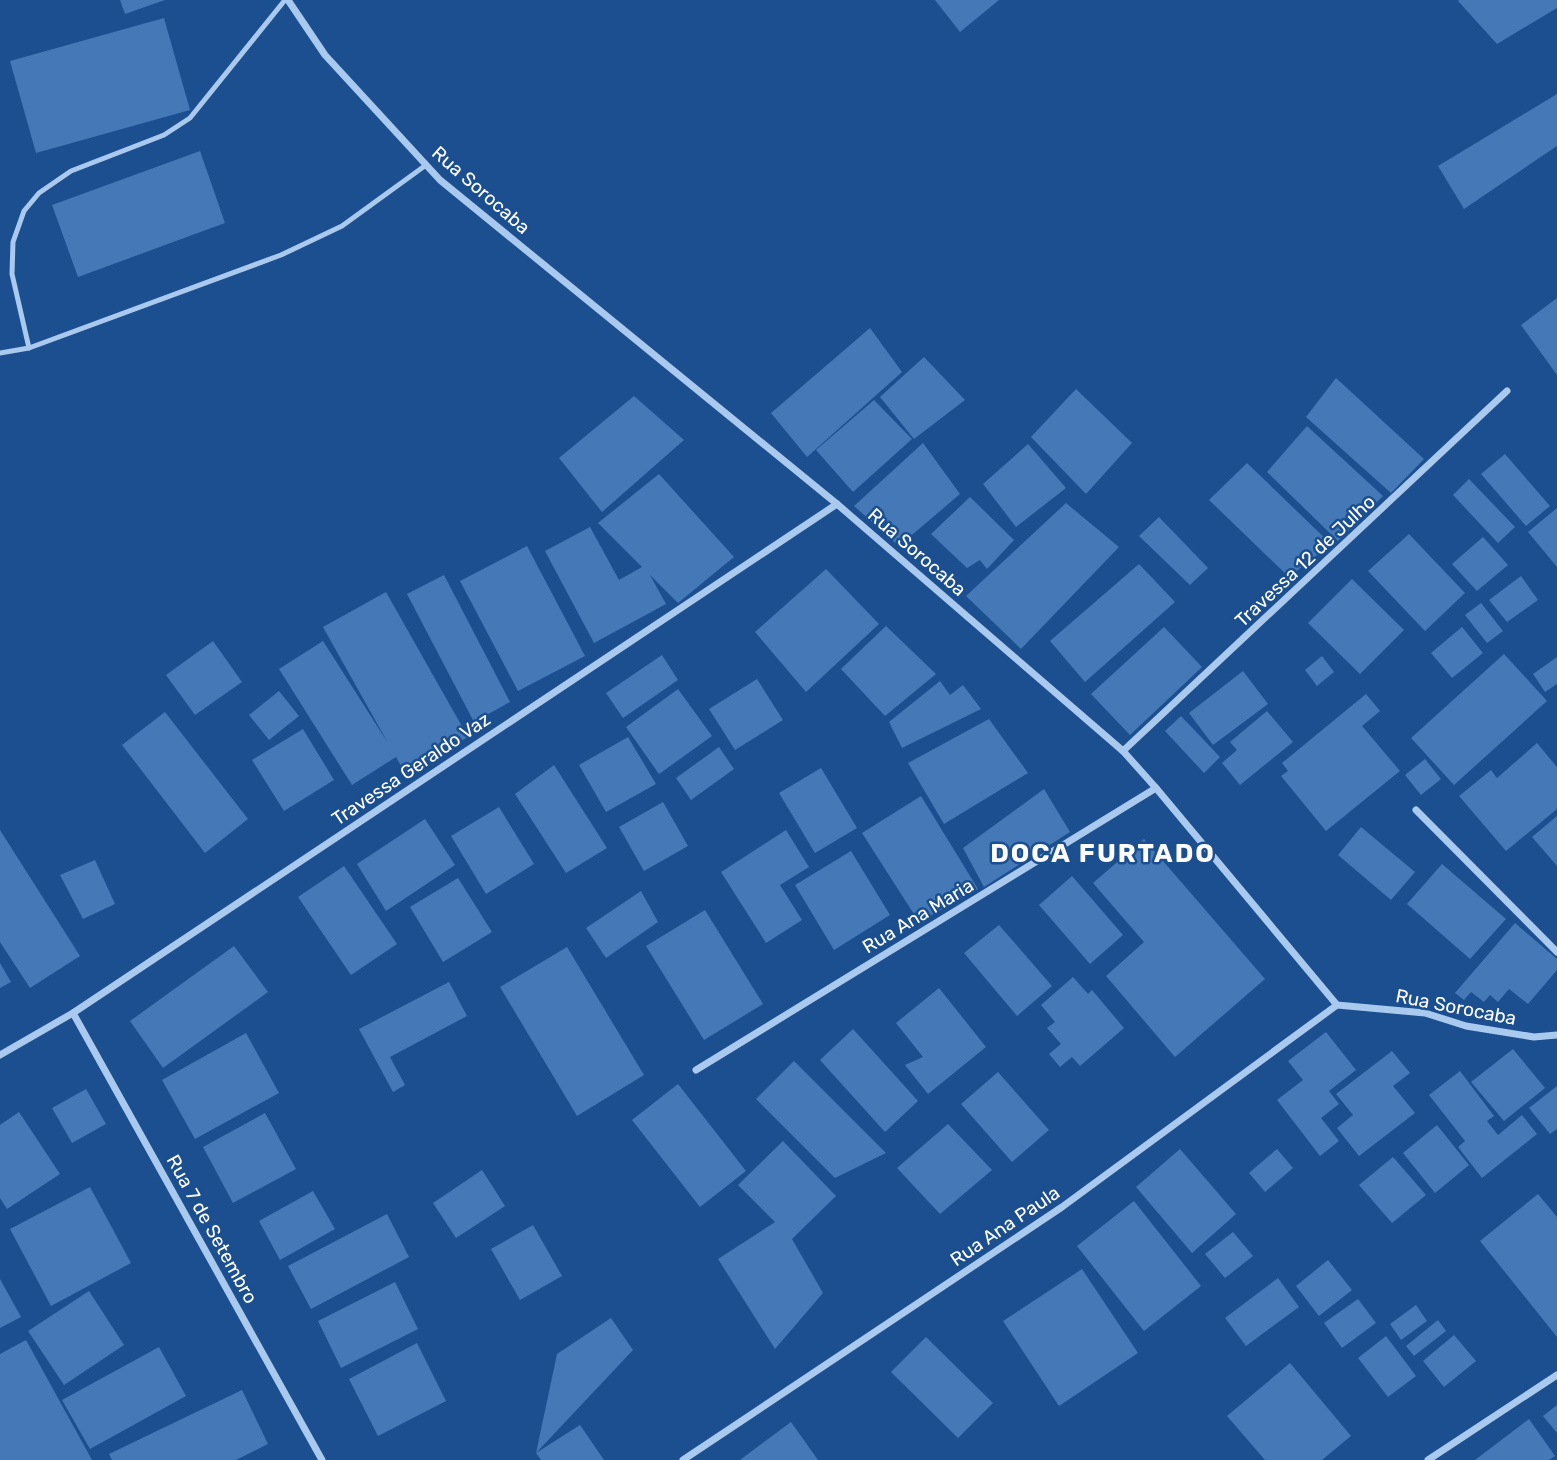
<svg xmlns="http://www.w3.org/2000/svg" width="1557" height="1460" viewBox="0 0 1557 1460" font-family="Rubik,sans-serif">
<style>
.building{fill:#4478b7}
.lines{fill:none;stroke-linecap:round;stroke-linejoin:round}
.lane{stroke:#a9c9ee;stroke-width:5}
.street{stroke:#a9c9ee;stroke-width:7}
.labels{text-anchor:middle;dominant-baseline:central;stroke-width:5;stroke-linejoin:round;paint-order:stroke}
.street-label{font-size:19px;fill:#fff;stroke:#1b4f8f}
.district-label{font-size:26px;font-weight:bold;letter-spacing:2px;fill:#fff;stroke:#1b4f8f}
</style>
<rect width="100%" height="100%" fill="#1b4f8f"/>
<g class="building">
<polygon points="120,0 165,0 125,14"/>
<polygon points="935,0 999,0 960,32"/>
<polygon points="1459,0 1557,0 1557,8 1497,44 1458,1"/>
<polygon points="164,18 190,110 36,153 10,61"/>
<polygon points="1557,94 1557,146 1464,209 1438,166"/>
<polygon points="200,151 225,223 78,277 52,205"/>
<polygon points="1557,298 1557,375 1521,325"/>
<polygon points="870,328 902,372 807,457 771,413"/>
<polygon points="924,357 965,400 914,439 880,397"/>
<polygon points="1336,378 1424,459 1391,493 1306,417"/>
<polygon points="1076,389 1132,443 1086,494 1031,437"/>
<polygon points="634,396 684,440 602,512 559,458"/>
<polygon points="874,400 912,439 853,492 816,450"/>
<polygon points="1307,426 1383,496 1338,541 1267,472"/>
<polygon points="923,443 960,494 899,546 854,506"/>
<polygon points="1028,444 1066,488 1016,527 983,484"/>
<polygon points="1505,454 1550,506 1526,526 1481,474"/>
<polygon points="1247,463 1331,544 1289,577 1209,500"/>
<polygon points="659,474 734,557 678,603 650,575 666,604 594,643 545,551 590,527 619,580 642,567 598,523"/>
<polygon points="1469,479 1515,527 1498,543 1453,495"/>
<polygon points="970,497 1014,540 987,569 980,560 967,568 931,534"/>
<polygon points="1066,503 1119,547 1021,649 966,596"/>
<polygon points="1557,508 1557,567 1528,532"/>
<polygon points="1159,517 1208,568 1190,585 1139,536"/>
<polygon points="1409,534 1465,593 1425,631 1368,571"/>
<polygon points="1483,537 1508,565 1477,591 1452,564"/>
<polygon points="527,546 585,656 518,691 460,581"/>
<polygon points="1139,564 1175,602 1085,682 1050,641"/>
<polygon points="826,569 879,624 806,692 755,632"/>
<polygon points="444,575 510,702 474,722 407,594"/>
<polygon points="1521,576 1538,600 1507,622 1489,600"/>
<polygon points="1352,579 1404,630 1360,674 1308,623"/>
<polygon points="386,592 468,737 405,773 396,757 352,785 279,669 323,641 388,743 323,627"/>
<polygon points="1481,603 1503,631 1487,643 1465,615"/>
<polygon points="886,626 936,674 885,716 841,669"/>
<polygon points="1164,627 1202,667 1130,735 1091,694"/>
<polygon points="1462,627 1483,653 1452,678 1431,653"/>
<polygon points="213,641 242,682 195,715 166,675"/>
<polygon points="1504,654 1547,701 1454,785 1411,738"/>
<polygon points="662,655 678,680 623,718 606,693"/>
<polygon points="1322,656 1334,672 1317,686 1305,670"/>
<polygon points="1557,657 1557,684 1545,692 1533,674"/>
<polygon points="1243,671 1268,704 1213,745 1189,713"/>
<polygon points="757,679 783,720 735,750 709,709"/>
<polygon points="940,681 950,695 963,685 981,709 902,748 889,722"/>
<polygon points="678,689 712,736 659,774 626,727"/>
<polygon points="279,691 299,716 269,740 249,715"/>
<polygon points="1366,694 1380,711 1362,726 1400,771 1326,831 1281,776 1288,771 1282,763"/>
<polygon points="1267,711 1293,742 1240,785 1222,763 1237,750 1230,742"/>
<polygon points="165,712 248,819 205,853 122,745"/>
<polygon points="1181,716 1220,757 1204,773 1165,731"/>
<polygon points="989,719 1028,773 944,824 908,763"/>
<polygon points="303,729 334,780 284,811 252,760"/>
<polygon points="628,737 656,784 606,812 579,765"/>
<polygon points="1537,743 1557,767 1557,809 1506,851 1459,796 1491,770 1497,778"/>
<polygon points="719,747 734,769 691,800 676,778"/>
<polygon points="1425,759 1441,779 1421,795 1405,775"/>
<polygon points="554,765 607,848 566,873 515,794"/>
<polygon points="821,768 857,828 815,853 779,793"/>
<polygon points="1044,789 1070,832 984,887 963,848"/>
<polygon points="921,796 978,889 919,922 862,833"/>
<polygon points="663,802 688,846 644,871 619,827"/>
<polygon points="499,807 534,864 486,894 451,836"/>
<polygon points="1557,816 1557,866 1532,837"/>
<polygon points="425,819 455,865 386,911 357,864"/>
<polygon points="1361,827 1415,872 1391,900 1338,855"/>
<polygon points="0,830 80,956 30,988 0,942"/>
<polygon points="786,830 809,867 780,885 802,920 766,943 721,872"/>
<polygon points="1144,839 1265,979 1175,1057 1106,976 1144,942 1093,883"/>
<polygon points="851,851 890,915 834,950 795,885"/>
<polygon points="95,860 115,904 83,919 60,875"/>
<polygon points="1442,864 1506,919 1470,959 1407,904"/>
<polygon points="344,866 397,944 351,975 298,897"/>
<polygon points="1072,876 1123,935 1090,964 1039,905"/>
<polygon points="458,878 492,932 443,962 410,907"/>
<polygon points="641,891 658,922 606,958 586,928"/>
<polygon points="705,910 763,1004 704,1040 646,946"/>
<polygon points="1515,923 1557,959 1557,970 1528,1004 1509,989 1498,1002 1490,995 1484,1002 1471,992 1464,1000 1455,993"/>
<polygon points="999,925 1052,986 1017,1016 964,953"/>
<polygon points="234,946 268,992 163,1068 130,1021"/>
<polygon points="567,947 644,1075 577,1116 500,987"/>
<polygon points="0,963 11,982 0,988"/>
<polygon points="1073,977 1088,994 1092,990 1124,1028 1080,1066 1072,1057 1060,1067 1049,1054 1061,1044 1047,1028 1055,1022 1041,1005"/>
<polygon points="449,982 467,1016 390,1057 405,1085 393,1092 359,1029"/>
<polygon points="939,988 986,1047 928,1094 905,1065 923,1057 896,1023"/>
<polygon points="853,1029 918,1101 885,1132 820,1060"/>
<polygon points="1326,1032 1356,1070 1329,1091 1339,1104 1321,1118 1339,1141 1320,1156 1277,1100 1303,1080 1288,1061"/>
<polygon points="246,1033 279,1093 195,1139 162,1080"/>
<polygon points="1513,1049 1545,1088 1504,1121 1471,1082"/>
<polygon points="1392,1051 1410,1073 1393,1086 1415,1113 1359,1156 1337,1128 1353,1115 1336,1094"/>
<polygon points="794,1061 886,1153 835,1178 756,1099"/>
<polygon points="1460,1071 1494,1116 1487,1121 1498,1135 1522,1115 1537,1134 1482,1178 1458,1147 1465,1141 1429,1095"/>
<polygon points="998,1072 1049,1130 1012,1162 961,1104"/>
<polygon points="678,1084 746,1171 700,1207 632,1120"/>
<polygon points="1557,1086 1557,1129 1550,1134 1529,1108"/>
<polygon points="86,1089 106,1124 72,1143 52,1108"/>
<polygon points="19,1112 60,1174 7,1209 0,1198 0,1125"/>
<polygon points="265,1113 296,1169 233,1203 203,1147"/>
<polygon points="948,1124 992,1170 940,1214 897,1168"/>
<polygon points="1437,1125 1469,1165 1435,1193 1403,1153"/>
<polygon points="783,1141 836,1196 792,1239 823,1293 775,1349 718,1259 775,1222 738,1185"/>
<polygon points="1180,1149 1236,1214 1192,1253 1136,1187"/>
<polygon points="1277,1149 1293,1168 1265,1192 1249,1173"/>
<polygon points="1393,1157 1426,1195 1392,1223 1359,1185"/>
<polygon points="482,1170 505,1206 456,1238 433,1203"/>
<polygon points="90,1187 131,1263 51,1306 10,1229"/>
<polygon points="313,1191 335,1229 280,1260 259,1221"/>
<polygon points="1538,1194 1557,1217 1557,1337 1480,1241"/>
<polygon points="1134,1201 1201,1286 1144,1331 1077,1246"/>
<polygon points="387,1214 409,1257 311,1309 288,1266"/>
<polygon points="533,1225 562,1276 520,1300 491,1249"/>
<polygon points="1233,1232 1253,1256 1225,1278 1205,1254"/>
<polygon points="1328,1260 1352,1290 1319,1316 1296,1286"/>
<polygon points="1082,1269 1138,1353 1059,1406 1003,1321"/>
<polygon points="1278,1278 1299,1307 1246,1346 1225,1318"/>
<polygon points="0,1279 21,1317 0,1328"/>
<polygon points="395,1282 418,1329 341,1368 318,1321"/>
<polygon points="89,1291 124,1345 64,1385 28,1331"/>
<polygon points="1358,1299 1376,1323 1342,1348 1324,1323"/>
<polygon points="1416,1305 1427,1321 1401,1340 1390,1324"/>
<polygon points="611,1318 633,1350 536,1453 580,1425 604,1460 541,1460 536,1453 557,1354"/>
<polygon points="1438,1320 1446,1331 1414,1356 1406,1346"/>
<polygon points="1454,1335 1476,1361 1444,1387 1423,1361"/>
<polygon points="1386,1336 1416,1376 1388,1397 1358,1358"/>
<polygon points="926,1337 993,1403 958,1438 891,1372"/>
<polygon points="26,1340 92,1460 0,1460 0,1354"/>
<polygon points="417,1343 446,1401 378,1436 349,1379"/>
<polygon points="159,1347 186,1396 90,1449 62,1400"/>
<polygon points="1290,1363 1351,1436 1322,1460 1265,1460 1227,1416"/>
<polygon points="242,1390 268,1444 236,1460 112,1460 109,1454"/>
<polygon points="1557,1405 1557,1433 1543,1416"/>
<polygon points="1529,1419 1555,1456 1549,1460 1475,1460"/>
<polygon points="791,1422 818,1460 740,1460"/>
</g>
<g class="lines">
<g class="lane">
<polyline points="29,348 12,274 13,242 24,211 39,193 71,171 164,135 190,118 285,0"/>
<polyline points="0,353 29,348 281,255 342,226 426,165"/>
</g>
<g class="street">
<polyline points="288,0 325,55 440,180 837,504 1123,751 1156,788 1337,1005 1425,1013 1466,1026 1534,1037 1557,1035"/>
<polyline points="1123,751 1507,391"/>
<polyline points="1416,810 1557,952"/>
<polyline points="73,1013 322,1460"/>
<polyline points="0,1055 73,1013 837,504"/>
<polyline points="696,1070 1156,788"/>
<polyline points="683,1460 1062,1207 1337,1005"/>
<polyline points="1428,1460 1557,1375"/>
</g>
</g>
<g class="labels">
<g class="street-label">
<text transform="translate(481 190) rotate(41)">Rua Sorocaba</text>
<text transform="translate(917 552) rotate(41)">Rua Sorocaba</text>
<text transform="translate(1305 561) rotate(-43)">Travessa 12 de Julho</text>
<text transform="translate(411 769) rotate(-34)">Travessa Geraldo Vaz</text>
<text transform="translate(918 916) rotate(-31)">Rua Ana Maria</text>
<text transform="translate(1456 1007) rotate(11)">Rua Sorocaba</text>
<text transform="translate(1005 1226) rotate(-34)">Rua Ana Paula</text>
<text transform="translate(212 1229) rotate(61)">Rua 7 de Setembro</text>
</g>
<g class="district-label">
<text x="1103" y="853">DOCA FURTADO</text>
</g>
</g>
</svg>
